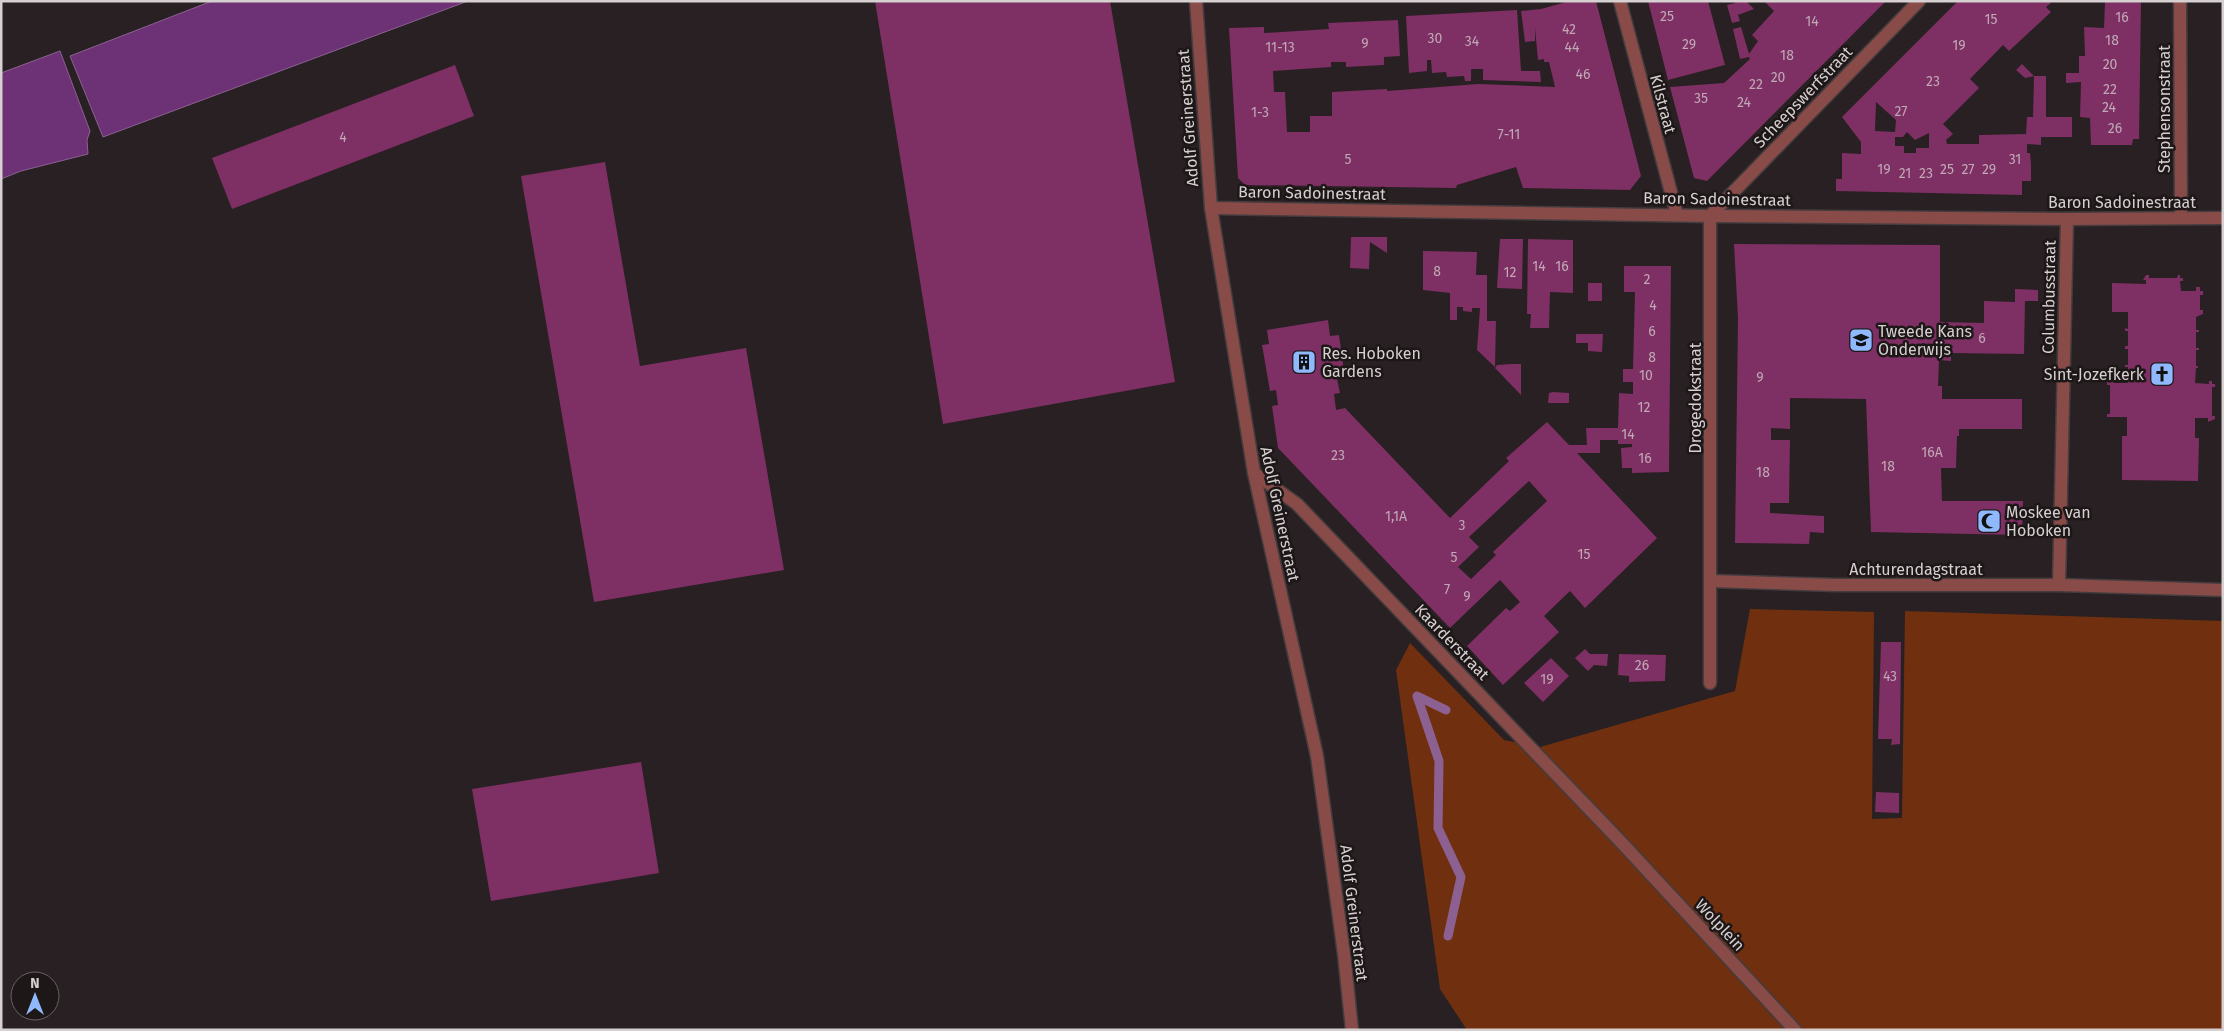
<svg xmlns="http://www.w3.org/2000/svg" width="2224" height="1031" viewBox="0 0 2224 1031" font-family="'Fira Sans',sans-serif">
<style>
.forest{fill:#70300f}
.water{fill:#6d3176;stroke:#8c6191}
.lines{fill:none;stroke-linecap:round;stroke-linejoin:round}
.stream{stroke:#8c6191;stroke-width:9}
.building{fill:#7e2f63;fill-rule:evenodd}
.minor-casing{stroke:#443c3e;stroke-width:15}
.minor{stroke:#884b48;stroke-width:12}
.labels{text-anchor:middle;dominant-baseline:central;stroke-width:5;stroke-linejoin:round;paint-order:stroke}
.number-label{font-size:14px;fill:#c0a8b6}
.street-label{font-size:16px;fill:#d6d0d1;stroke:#1e1718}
.poi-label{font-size:16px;fill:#d6d0d1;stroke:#1e1718;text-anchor:start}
</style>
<rect width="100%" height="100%" fill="#282022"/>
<polygon class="forest" points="1750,609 1874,612 1872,819 1902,818 1905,611 2223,621 2223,1030 1467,1030 1440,989 1396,670 1410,643 1504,740 1540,747 1735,691"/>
<g class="water">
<polygon points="212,1 468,1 103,137 70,56"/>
<polygon points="60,51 90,131 87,140 88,154 21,171 1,179 1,73"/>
</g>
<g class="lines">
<polyline class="stream" points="1446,710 1417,696 1439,761 1438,828 1461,877 1448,936"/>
</g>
<g class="building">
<polygon points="875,1 1110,1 1175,382 943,424"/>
<polygon points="1570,1 1596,1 1641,176 1630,190 1523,188 1516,167 1457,185 1456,188 1245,185 1238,178 1229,28 1264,27 1264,33 1329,29 1328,23 1398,20 1400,56 1384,57 1384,65 1346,67 1346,62 1331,62 1331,67 1273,71 1274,92 1285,92 1287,132 1310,132 1310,116 1332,116 1332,92 1387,89 1387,91 1478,84 1555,87 1549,62 1544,62 1544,59 1538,60 1535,28 1535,41 1525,42 1521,11 1541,9"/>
<polygon points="1648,1 1708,1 1725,65 1668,80"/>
<polygon points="1735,1 1746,1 1754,9 1738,15 1740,21 1732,23 1727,5 1735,3"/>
<polygon points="1764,1 1886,1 1707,181 1694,178 1670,87 1724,83 1750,59 1749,57 1740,59 1733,29 1741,27 1749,54 1758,41 1752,35 1774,11"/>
<path d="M 1958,1 L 2049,1 L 2051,3 L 2046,7 L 2051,12 L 2009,51 L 2003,45 L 1970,79 L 1979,88 L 1943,124 L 1953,134 L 1946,140 L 1947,144 L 1979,144 L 1979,135 L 2026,134 L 2027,117 L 2033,117 L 2034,76 L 2025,78 L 2016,70 L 2022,64 L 2034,76 L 2046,76 L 2046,117 L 2072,117 L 2072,137 L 2041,137 L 2041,145 L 2027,144 L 2027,153 L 2030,153 L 2031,164 L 2031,181 L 2022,181 L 2022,195 L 1836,191 L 1836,179 L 1842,179 L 1842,153 L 1861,154 L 1861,142 L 1842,117 ZM 1876,102 L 1896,120 L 1895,132 L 1875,131 ZM 1907,132 L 1915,140 L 1929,133 L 1929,148 L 1916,148 L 1916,153 L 1904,153 L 1904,146 L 1895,146 L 1895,137 L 1903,137 Z"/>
<polygon points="2105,1 2141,1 2139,139 2133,139 2132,145 2091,145 2090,118 2080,117 2081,82 2066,83 2066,73 2079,73 2079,56 2085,56 2084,27 2104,28"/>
<polygon points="1517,10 1521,71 1540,71 1541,82 1483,80 1483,69 1471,69 1471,81 1465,81 1464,76 1447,77 1446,72 1432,73 1431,60 1427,60 1427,71 1409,73 1406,16"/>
<polygon points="455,65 474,116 232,209 212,158"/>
<polygon points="605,162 640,366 746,348 784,570 594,602 521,176"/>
<polygon points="1351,237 1387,237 1387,253 1370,242 1369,269 1350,268"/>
<polygon points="1500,239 1523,239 1522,289 1497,288"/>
<polygon points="1528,239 1573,240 1573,293 1550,292 1549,328 1530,328 1531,314 1527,314"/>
<polygon points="1734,244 1940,245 1940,322 1984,323 1984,301 2015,302 2015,289 2038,290 2038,301 2025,301 2024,354 1951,353 1951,361 1939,360 1938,386 1942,386 1942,399 2022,399 2022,429 1959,429 1959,436 1957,436 1956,468 1941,468 1942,501 2023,501 2022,535 1871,532 1866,399 1790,398 1790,429 1771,428 1771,440 1790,440 1789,503 1770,503 1770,513 1824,516 1824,533 1810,532 1809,544 1735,543 1738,319"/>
<polygon points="1423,251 1477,252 1476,275 1487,275 1487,321 1496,321 1495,367 1477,350 1480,308 1472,308 1472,312 1463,311 1463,307 1457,307 1457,320 1450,320 1450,293 1423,290"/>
<path d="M 1624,266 L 1671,266 L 1669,472 L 1632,473 L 1632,468 L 1622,468 L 1621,448 L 1632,447 L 1632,444 L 1618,444 L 1618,440 L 1600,440 L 1600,453 L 1577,453 L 1657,538 L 1585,608 L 1570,591 L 1544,616 L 1559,632 L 1503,685 L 1467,646 L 1506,608 L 1510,611 L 1520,602 L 1500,580 L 1450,628 L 1278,448 L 1272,406 L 1278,405 L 1276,390 L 1270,391 L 1262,345 L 1269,344 L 1267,330 L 1328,320 L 1330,336 L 1339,335 L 1345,378 L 1337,379 L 1340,393 L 1334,394 L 1336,410 L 1345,408 L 1450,518 L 1509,461 L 1506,458 L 1547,422 L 1569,445 L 1587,445 L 1586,428 L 1618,428 L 1619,393 L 1633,394 L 1633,382 L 1623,382 L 1623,369 L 1633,369 L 1635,292 L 1624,292 ZM 1529,481 L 1547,501 L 1493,552 L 1496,555 L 1471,579 L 1458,567 L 1479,547 L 1469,537 Z"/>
<polygon points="2146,275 2149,275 2149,278 2177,278 2178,275 2180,275 2180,278 2183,278 2183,281 2180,281 2181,291 2196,291 2196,287 2200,287 2200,291 2203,291 2203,295 2200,295 2200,310 2203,310 2203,314 2196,317 2196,330 2199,330 2199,332 2196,332 2196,348 2199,348 2199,350 2196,350 2196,366 2198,366 2198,368 2196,368 2195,383 2209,384 2209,381 2212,381 2212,384 2215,384 2215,387 2212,387 2212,416 2215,416 2215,419 2208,422 2208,418 2195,418 2195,438 2199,438 2198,481 2122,480 2122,436 2127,436 2127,417 2107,417 2107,414 2110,414 2110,385 2107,385 2107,382 2114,379 2114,383 2128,383 2128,367 2125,367 2125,365 2128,365 2128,349 2125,349 2125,346 2128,346 2128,331 2125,331 2125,328 2128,329 2128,312 2112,312 2112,283 2146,284 2146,280 2143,280"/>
<rect x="1588" y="283" width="14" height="18"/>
<polygon points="1576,334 1603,334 1602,352 1588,351 1588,343 1576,343"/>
<polygon points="1511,364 1521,364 1521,395 1495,368 1497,365"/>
<polygon points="1553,392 1569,393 1569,403 1548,403 1549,393"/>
<polygon points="1881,642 1901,642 1900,744 1891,745 1892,739 1878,739"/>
<polygon points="1585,649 1590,654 1608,654 1607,666 1594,665 1588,671 1575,658"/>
<polygon points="1619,654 1666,655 1665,681 1629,682 1629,676 1618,675"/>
<polygon points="1551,658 1569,676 1543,702 1524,683"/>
<polygon points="641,762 659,873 491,901 472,789"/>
<polygon points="1876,792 1899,793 1899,813 1875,812"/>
</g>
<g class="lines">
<g class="minor-casing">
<g id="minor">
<polyline points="1196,1 1211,208 1254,473 1317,756 1344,954 1352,1030"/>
<polyline points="1620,1 1677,215"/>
<polyline points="2180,1 2181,217"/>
<polyline points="1211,208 1710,216 2067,219 2223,218"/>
<polyline points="1254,473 1297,504 1621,842 1795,1030"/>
<polyline points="1712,581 1836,585 2059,585 2223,590"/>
<polyline points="2059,585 2067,219"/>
<polyline points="1710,683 1710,216 1919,1"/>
</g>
</g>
<use href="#minor" class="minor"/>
</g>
<defs>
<g id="school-square" transform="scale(1.25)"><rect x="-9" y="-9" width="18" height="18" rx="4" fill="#90b8fd" stroke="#1e1718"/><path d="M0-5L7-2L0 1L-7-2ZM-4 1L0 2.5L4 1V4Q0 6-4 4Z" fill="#111"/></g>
<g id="building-square" transform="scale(1.25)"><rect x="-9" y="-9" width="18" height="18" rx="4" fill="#90b8fd" stroke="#1e1718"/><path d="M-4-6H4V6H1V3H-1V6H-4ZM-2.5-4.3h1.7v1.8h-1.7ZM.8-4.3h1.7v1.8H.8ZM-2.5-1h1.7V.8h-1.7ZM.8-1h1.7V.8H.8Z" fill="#111"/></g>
<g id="church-square" transform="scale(1.25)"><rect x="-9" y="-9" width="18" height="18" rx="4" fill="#90b8fd" stroke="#1e1718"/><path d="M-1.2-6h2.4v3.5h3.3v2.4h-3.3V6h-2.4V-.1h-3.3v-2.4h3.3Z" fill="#111"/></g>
<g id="mosque-square" transform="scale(1.25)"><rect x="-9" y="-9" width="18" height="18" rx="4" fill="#90b8fd" stroke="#1e1718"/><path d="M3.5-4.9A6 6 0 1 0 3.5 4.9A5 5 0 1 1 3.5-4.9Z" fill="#111"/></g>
</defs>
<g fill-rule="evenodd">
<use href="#school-square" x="1861" y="340"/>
<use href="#building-square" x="1304" y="362"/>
<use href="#church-square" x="2162" y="374"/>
<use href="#mosque-square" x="1989" y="521"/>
</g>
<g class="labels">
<g class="number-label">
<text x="1667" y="16">25</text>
<text x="2122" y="17">16</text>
<text x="1991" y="19">15</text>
<text x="1812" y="21">14</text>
<text x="1569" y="29">42</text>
<text x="1435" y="38">30</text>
<text x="2112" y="40">18</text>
<text x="1472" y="41">34</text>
<text x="1365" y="43">9</text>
<text x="1689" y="44">29</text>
<text x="1959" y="45">19</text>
<text x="1280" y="47">11-13</text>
<text x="1572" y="47">44</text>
<text x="1787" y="55">18</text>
<text x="2110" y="64">20</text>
<text x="1583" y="74">46</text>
<text x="1778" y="77">20</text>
<text x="1933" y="81">23</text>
<text x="1756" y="84">22</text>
<text x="2110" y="89">22</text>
<text x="1701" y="98">35</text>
<text x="1744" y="102">24</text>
<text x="2109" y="107">24</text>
<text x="1901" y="111">27</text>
<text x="1260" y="112">1-3</text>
<text x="2115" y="128">26</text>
<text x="1509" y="134">7-11</text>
<text x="343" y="137">4</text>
<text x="1348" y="159">5</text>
<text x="2015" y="159">31</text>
<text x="1884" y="169">19</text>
<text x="1947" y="169">25</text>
<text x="1968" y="169">27</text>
<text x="1989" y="169">29</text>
<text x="1905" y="173">21</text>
<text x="1926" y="173">23</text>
<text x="1539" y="266">14</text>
<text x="1562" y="266">16</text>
<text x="1437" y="271">8</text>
<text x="1510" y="272">12</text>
<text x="1647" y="279">2</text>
<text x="1653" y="305">4</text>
<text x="1652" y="331">6</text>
<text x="1982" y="338">6</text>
<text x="1652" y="357">8</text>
<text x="1646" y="375">10</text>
<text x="1760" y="377">9</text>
<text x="1644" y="407">12</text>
<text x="1628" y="434">14</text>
<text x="1932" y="452">16A</text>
<text x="1338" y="455">23</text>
<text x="1645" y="458">16</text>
<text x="1888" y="466">18</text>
<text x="1763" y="472">18</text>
<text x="1396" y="516">1,1A</text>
<text x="1462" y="525">3</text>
<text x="1584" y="554">15</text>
<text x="1454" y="557">5</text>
<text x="1447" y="589">7</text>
<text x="1467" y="596">9</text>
<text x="1642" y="665">26</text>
<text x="1890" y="676">43</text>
<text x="1547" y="679">19</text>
</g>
<g class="street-label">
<text transform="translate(1803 97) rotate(-46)">Scheepswerfstraat</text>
<text transform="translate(1663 104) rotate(75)">Kilstraat</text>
<text transform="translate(2164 109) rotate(-90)">Stephensonstraat</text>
<text transform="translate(1188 118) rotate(-94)">Adolf Greinerstraat</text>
<text transform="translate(1312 193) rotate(1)">Baron Sadoinestraat</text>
<text transform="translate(1717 199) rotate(1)">Baron Sadoinestraat</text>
<text x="2122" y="202">Baron Sadoinestraat</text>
<text transform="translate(2049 297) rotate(-89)">Columbusstraat</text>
<text transform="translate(1695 398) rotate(-90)">Drogedokstraat</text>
<text transform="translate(1280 514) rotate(78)">Adolf Greinerstraat</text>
<text x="1916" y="569">Achturendagstraat</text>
<text transform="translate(1452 642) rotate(46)">Kaarderstraat</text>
<text transform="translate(1354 913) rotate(83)">Adolf Greinerstraat</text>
<text transform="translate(1720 925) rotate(47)">Wolplein</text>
</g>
<g class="poi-label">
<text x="1878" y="331">Tweede Kans<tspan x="1878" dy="18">Onderwijs</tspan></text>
<text x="1322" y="353">Res. Hoboken<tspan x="1322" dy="18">Gardens</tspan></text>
<text x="2144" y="374" text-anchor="end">Sint-Jozefkerk</text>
<text x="2006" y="512">Moskee van<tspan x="2006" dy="18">Hoboken</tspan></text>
</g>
</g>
<rect width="2224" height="1031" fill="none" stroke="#d6d0d1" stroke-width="5"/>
<g transform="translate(35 996)"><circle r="24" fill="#1e1718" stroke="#686162"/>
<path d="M0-4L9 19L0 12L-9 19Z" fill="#90b8fd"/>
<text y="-8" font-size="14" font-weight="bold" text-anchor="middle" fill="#d6d0d1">N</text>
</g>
</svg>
